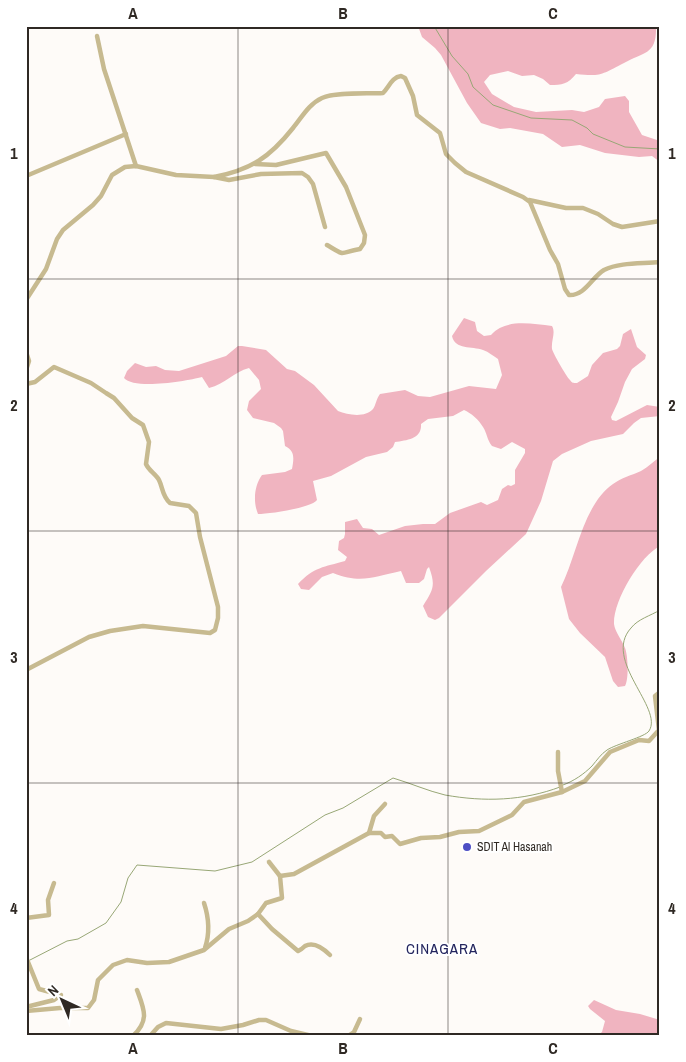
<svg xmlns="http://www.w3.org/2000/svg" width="686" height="1062" viewBox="0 0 686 1062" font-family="'Archivo Narrow',sans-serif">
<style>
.forest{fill:#f0b4c0}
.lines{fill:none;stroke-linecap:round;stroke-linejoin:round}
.stream{stroke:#98a776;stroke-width:1}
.minor{stroke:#c7ba90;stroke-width:4.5}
.grid{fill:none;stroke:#2f2924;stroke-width:1;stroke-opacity:0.55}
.poi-dot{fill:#4d4ec4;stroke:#fff;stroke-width:2}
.labels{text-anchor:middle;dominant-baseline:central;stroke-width:4;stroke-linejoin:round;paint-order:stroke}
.poi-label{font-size:12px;fill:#2f2924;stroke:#fff;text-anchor:start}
.quarter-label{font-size:15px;letter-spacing:1px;fill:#23255e;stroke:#fff}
.neatline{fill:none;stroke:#2f2924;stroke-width:2}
.grid-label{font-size:16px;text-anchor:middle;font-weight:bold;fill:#2f2924}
</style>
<rect width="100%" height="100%" fill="#fefbf8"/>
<g class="forest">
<path d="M 418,26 L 656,26 C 657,55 644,52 624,63 C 602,74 602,77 576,74 C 568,84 562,85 550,85 L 543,79 L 534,75 L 522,76 L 508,71 L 490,75 L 484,82 L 492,94 L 514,107 L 536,112 L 572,110 L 584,112 L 599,107 L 605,99 L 625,96 L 629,101 L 629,112 L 642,135 L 660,141 L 660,162 L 652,156 L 639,157 L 605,153 L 580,145 L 562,147 L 543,134 L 510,128 L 500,129 L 481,123 L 467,103 L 441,55 L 435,48 L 422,37 Z"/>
<path d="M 464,318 L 475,322 L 477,331 L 484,336 L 491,335 C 506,318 532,324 552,326 C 556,333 551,340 552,349 C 553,353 566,376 570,380 C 572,383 573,383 577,383 L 588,376 L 592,365 L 603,353 L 617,349 L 620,346 L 623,334 L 631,329 L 637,347 L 646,355 L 645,359 L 632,369 L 625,382 L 618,402 L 611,417 L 612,420 L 616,421 L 647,405 L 660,407 L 660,416 L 641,418 L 634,423 L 623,434 L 591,441 L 562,454 L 553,461 L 541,501 L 526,534 L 486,571 L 439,618 L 435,620 L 428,617 L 423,606 C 433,590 436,586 429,567 L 427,569 L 424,579 L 419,583 L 406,583 L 401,571 C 373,577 361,584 333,573 L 322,577 L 309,590 L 301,589 L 298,584 C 314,567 324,567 345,561 L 347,557 L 338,550 L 339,541 L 344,538 L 345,534 L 345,522 L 357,519 L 363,528 L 372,529 L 379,535 L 405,526 L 423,524 L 435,524 L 450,513 L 481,502 L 487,505 L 498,500 L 502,489 L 508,485 L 511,486 L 515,484 L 515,470 L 525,453 L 525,449 L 512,442 L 501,449 L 492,446 C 487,440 487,433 483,427 C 479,420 471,413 464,410 L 453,416 L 428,419 L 421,424 C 422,439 407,440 395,442 L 393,447 L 387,452 L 366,457 L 331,476 L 313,481 L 317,500 C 311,508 269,514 258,514 C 253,502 254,486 262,475 L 285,472 L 292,469 C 294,458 295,451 285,446 L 283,431 L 281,428 L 274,423 L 253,418 L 247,410 L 249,401 L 261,389 L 259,380 L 249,368 C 234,372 225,384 209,388 L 202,377 C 187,381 134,390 124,378 L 127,371 L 135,363 L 146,367 L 156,366 L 165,370 L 179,371 L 226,356 L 238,346 L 242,346 L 266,350 L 287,369 L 295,371 L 314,385 L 338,411 C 348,415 365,418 373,409 C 376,405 376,399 380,394 L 405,390 L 418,396 L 430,397 L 469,386 L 496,389 L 502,375 L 498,359 C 493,356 489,352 483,350 C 472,346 455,350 452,336 Z"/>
<path d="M 660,457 L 660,546 C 640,556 613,601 614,624 C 615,632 622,640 625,648 C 628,655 629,679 625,686 L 618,687 L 613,681 L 605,657 L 580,633 L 569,619 L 561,587 C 577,555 583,505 613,484 C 621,478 632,475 641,471 C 648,467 654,461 660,457 Z"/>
<polygon points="594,1000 616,1010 640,1014 660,1020 660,1036 597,1036 602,1032 605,1021 590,1009 588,1006"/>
</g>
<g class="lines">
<g class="stream">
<polyline points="434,26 452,56 468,74 473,87 493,105 531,118 572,120 587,128 593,134 625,147 660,149"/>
<polyline points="26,29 29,26"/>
<path d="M 563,785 C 574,781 584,774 592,766 C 597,760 601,754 607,750 C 616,744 645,737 649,731 C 664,708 602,660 631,628 C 638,619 650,616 660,610"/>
<path d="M 30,960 L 67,941 L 78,939 L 106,923 L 121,902 L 128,878 L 137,865 L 215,871 L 252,862 L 325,815 L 343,808 L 393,778 C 410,783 428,791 445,795 C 484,802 523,801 560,787"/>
</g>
<g class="minor">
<polyline points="97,36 104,69 136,166"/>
<path d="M 255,164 L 276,165 L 326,153 L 346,187 L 365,235 L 364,243 L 360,249 C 338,253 347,257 327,245"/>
<polyline points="26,176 126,134"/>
<path d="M 214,177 C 251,170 270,157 293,128 C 302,117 309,104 322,98 C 336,92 367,94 383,93 C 389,87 392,77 401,76 L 405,78 L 413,96 L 417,115 L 440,133 L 446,154 L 455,163 L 466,172 L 523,197 L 530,202 L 550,250 L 558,264 L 565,289 L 569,295 C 585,296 592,277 604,270 C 620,262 643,264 660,262"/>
<polyline points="529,200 566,208 583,208 598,214 613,224 622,227 660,221"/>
<polyline points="26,300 46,269 57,239 63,230 93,205 101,196 112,175 125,167 136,166 176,175 214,177 229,180 261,174 302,173 308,177 313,184 325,227"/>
<polyline points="26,352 29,361 26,370"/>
<path d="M 26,384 L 35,382 L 54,367 L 91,383 L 106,393 L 114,398 L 132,418 L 143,425 L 149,442 L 146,464 C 149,471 156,474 159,480 C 163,488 162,496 170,503 L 189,506 L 196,513 L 200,537 L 218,607 L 218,618 L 215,630 L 210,633 L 143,626 L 110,631 L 89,637 L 26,670"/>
<polyline points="558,752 558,771 562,792"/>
<polyline points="369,833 374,816 385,804"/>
<polyline points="269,862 280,876"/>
<path d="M 204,903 C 209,918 210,933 205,948"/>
<path d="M 258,914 L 272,929 L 298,951 C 301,950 303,948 305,946 C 314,941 324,949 330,955"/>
<polyline points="26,918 49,915 48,900 54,883"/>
<polyline points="26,957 39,989 61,995 54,1000 26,1007"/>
<polyline points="26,1011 60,1008 88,1008 94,1000 98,980 113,965 127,960 147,963 169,962 204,950 229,929 248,921 258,914 266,903 282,898 280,876 294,874 369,833 381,833 385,837 392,836 400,844 421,838 440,837 459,832 479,831 512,815 524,802 562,792 585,781 610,752 639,740 649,741 659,730 655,696 660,692"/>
<path d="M 133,1036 C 150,1020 144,1009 137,990"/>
<polyline points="150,1036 158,1027 166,1023 221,1029 243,1025 259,1020 266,1020 291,1031 312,1036"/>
<polyline points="348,1036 354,1032 360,1019"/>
</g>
</g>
<path class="grid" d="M 238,26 L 238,1036M 448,26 L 448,1036M 26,279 L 660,279M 26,531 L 660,531M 26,783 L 660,783"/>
<circle class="poi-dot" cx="467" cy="847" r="5"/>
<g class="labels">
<g class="poi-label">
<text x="477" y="847">SDIT Al Hasanah</text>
</g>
<g class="quarter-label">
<text x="442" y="948">CINAGARA</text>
</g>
</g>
<rect width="686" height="1062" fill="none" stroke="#ffffff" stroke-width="55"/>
<g transform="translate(62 1000) rotate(316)" stroke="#ffffff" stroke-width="4" paint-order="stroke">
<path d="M0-4L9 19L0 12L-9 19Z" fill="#2f2924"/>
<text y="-8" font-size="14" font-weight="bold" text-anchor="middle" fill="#2f2924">N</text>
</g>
<rect x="28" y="28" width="630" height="1006" class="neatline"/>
<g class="grid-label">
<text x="133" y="19">A</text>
<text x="343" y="19">B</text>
<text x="553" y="19">C</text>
<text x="14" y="159">1</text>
<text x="672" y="159">1</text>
<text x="14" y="411">2</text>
<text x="672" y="411">2</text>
<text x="14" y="663">3</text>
<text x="672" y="663">3</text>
<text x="14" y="914">4</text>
<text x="672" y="914">4</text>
<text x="133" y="1054">A</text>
<text x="343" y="1054">B</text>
<text x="553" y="1054">C</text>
</g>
</svg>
